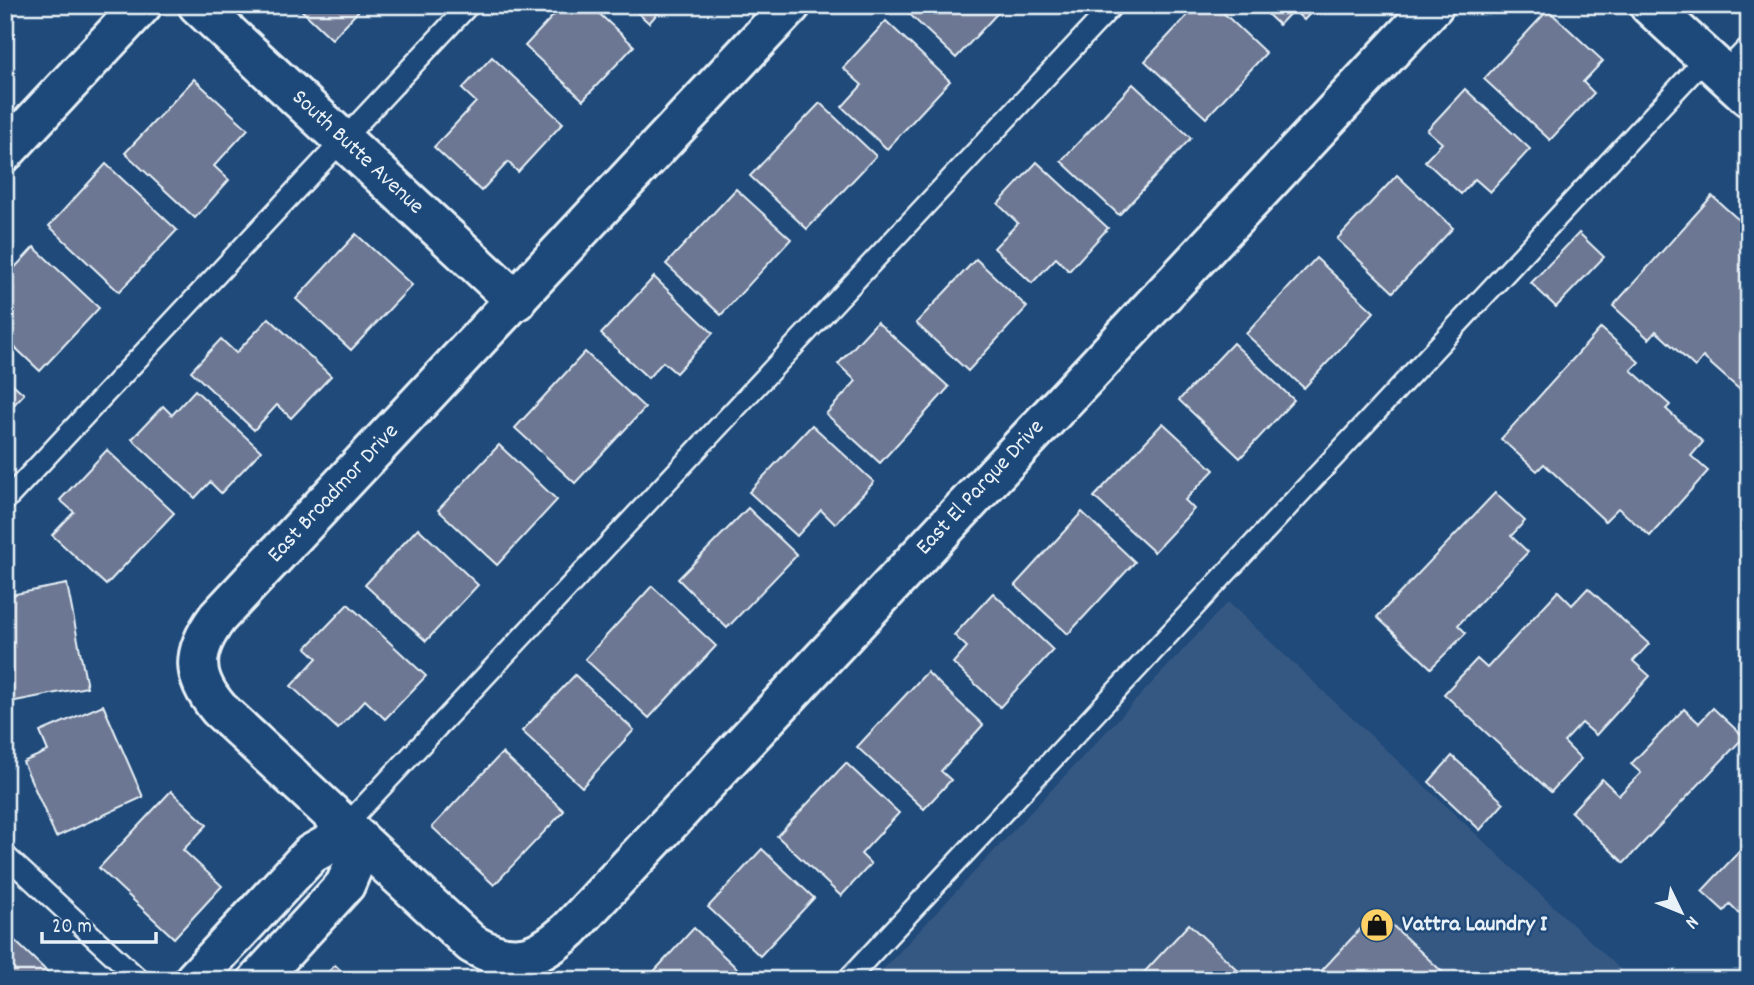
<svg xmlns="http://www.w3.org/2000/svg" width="1754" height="985" viewBox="0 0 1754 985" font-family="Dekko,sans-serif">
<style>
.built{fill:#365882}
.building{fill:#6c7793;stroke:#e8f1f8;stroke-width:2}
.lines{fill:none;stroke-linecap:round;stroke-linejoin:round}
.lane-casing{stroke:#e8f1f8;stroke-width:24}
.street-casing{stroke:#e8f1f8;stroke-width:44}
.lane{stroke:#1f4a7a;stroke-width:19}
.street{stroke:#1f4a7a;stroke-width:38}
.labels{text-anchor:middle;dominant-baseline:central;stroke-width:5;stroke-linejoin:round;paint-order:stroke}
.street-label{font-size:23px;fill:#e8f1f8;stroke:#1f4a7a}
.poi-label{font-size:23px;font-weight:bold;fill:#e8f1f8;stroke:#1f4a7a;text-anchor:start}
</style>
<rect width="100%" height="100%" fill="#1f4a7a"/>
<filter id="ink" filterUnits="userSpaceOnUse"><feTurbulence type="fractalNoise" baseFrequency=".0143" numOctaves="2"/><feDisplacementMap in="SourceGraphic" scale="14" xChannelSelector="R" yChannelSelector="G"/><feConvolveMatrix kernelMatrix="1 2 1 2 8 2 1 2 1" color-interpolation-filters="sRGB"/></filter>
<g filter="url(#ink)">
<polygon class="built" points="1228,602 1632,980 873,980"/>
<g class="building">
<polygon points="296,5 364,5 332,39"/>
<polygon points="563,5 590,5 634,46 583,100 525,46"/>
<polygon points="629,5 665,5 649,23"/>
<polygon points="907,5 1005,5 956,58 904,9"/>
<polygon points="1197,5 1215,5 1266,53 1206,118 1145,61"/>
<polygon points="1258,5 1318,5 1304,20 1293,10 1279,25"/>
<polygon points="1548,10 1603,61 1583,82 1594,93 1550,140 1484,79"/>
<polygon points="886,21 950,81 887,149 842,107 862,85 843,68"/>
<polygon points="492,57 563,123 518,172 508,162 481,191 434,147 476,102 462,89"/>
<polygon points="194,79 248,129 214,166 229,180 195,218 125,153"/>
<polygon points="1133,84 1191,138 1119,215 1061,161"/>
<polygon points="1465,89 1530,149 1490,192 1475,179 1461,194 1425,161 1442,143 1427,130"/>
<polygon points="820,103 876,156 807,229 750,176"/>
<polygon points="1037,162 1108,228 1069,271 1056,258 1032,283 994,248 1018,223 998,204"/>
<polygon points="106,164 177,230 119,292 49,226"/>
<polygon points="1397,175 1453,228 1393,292 1337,239"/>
<polygon points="736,189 791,239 721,315 666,264"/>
<polygon points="1712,196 1749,229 1749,232 1742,240 1749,246 1749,398 1703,357 1695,367 1656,331 1649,339 1613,306"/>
<polygon points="1579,233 1604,257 1556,307 1531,283"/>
<polygon points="356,234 412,285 351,350 296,299"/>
<polygon points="34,247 99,308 40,371 5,338 5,278"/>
<polygon points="1316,258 1374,312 1304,388 1246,334"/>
<polygon points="976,259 1027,307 968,371 916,323"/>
<polygon points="654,277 713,333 676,373 663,362 648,378 601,334"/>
<polygon points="269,318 331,376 291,418 277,405 254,430 191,371 221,339 236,353"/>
<polygon points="877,322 949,387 880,463 826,414 856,381 838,364"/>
<polygon points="1601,328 1639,362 1631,370 1670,405 1666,409 1703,442 1691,456 1708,471 1650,536 1618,508 1605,521 1544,464 1537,471 1501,439"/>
<polygon points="1233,343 1294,400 1240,458 1179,400"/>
<polygon points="585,352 645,408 575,483 515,428"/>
<polygon points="5,377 24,394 5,414"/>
<polygon points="195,390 261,451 221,493 210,482 195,498 132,439 163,406 172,415"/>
<polygon points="1163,423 1214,470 1185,500 1194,509 1154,552 1094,497"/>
<polygon points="812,425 874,482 835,524 821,510 797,536 749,492"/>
<polygon points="499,445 557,500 497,565 438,510"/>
<polygon points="107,450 174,513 106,585 52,535 74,512 60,500"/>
<polygon points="1495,493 1525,521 1511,536 1528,552 1458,625 1466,633 1431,668 1377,617"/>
<polygon points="748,508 797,555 727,628 678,579"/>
<polygon points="1082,512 1135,562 1068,634 1015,585"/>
<polygon points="418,528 478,585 426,641 365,585"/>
<polygon points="67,584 87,687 5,703 5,596"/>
<polygon points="652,586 716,646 649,718 585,659"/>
<polygon points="1588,588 1649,644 1633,661 1650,676 1596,735 1582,723 1564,742 1581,759 1551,792 1444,694 1477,659 1487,668 1558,591 1572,605"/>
<polygon points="993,593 1053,650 1000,707 953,663 967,647 954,635"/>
<polygon points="348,604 426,676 385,719 365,700 338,729 291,686 317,658 306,648"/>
<polygon points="927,672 983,725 941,771 951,780 924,809 857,747"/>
<polygon points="575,675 634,730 582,787 522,731"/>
<polygon points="103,705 143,797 56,837 23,762 48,751 40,732"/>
<polygon points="1713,708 1744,737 1624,863 1571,812 1602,779 1619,795 1641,773 1631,764 1684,709 1699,723"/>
<polygon points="502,753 564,811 494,885 432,827"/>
<polygon points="1452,756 1504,803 1480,830 1429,782"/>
<polygon points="846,763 899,813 861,854 871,864 841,896 777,836"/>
<polygon points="171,791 207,825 183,850 222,886 174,938 99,868"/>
<polygon points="1749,841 1749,909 1742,916 1730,904 1724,911 1702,891"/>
<polygon points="762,849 814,898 760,956 708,907"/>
<polygon points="1377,911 1451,980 1313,980"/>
<polygon points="1189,924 1248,980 1137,980"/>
<polygon points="694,928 746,977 744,980 646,980"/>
<polygon points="14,940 56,980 5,980 5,948"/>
<polygon points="335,965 351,980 321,980"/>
</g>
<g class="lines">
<g class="lane-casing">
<g id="lane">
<polyline points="1723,73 1749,46"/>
<polyline points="5,501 469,5"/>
<polyline points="345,826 1113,5"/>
<polyline points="5,855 140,980"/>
<polyline points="847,980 1706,58"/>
</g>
</g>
<g class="street-casing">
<g id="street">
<polyline points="198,5 516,301"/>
<path d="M 791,5 L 217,618 C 192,652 191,676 219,709 L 472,944 C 512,967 537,960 570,929 L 1434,5"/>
<polyline points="1649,5 1749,97"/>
<polyline points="5,152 142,5"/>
<polyline points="194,980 311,854 331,843 359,839 354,864 345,885 258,980"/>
</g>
</g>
<use href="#lane" class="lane"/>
<use href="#street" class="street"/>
</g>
</g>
<defs>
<g id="shop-disc" transform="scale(1.75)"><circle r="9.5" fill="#ffd166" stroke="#1f4a7a"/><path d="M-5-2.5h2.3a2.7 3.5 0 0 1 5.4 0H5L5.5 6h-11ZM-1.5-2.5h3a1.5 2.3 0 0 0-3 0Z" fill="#111"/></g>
</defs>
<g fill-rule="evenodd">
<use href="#shop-disc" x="1377" y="925"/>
</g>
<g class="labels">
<g class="street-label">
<text transform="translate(357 153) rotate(43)">South Butte Avenue</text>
<text transform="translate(981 488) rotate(-47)">East El Parque Drive</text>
<text transform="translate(334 494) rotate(-47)">East Broadmor Drive</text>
</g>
<g class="poi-label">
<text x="1402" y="925">Vattra Laundry I</text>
</g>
</g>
<rect width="1754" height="985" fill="none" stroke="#1f4a7a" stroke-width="28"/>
<rect x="14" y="14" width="1726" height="957" fill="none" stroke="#e8f1f8" stroke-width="2.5" filter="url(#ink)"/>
<g transform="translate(1681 912) rotate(133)" stroke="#1f4a7a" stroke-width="5" paint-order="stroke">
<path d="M0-5L12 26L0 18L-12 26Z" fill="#e8f1f8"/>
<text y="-10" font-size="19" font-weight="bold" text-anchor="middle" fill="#e8f1f8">N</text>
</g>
<path d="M42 932v10h114v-10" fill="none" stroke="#e8f1f8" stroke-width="3.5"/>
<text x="52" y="932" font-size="21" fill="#e8f1f8" stroke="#1f4a7a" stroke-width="5" paint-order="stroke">20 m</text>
</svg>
